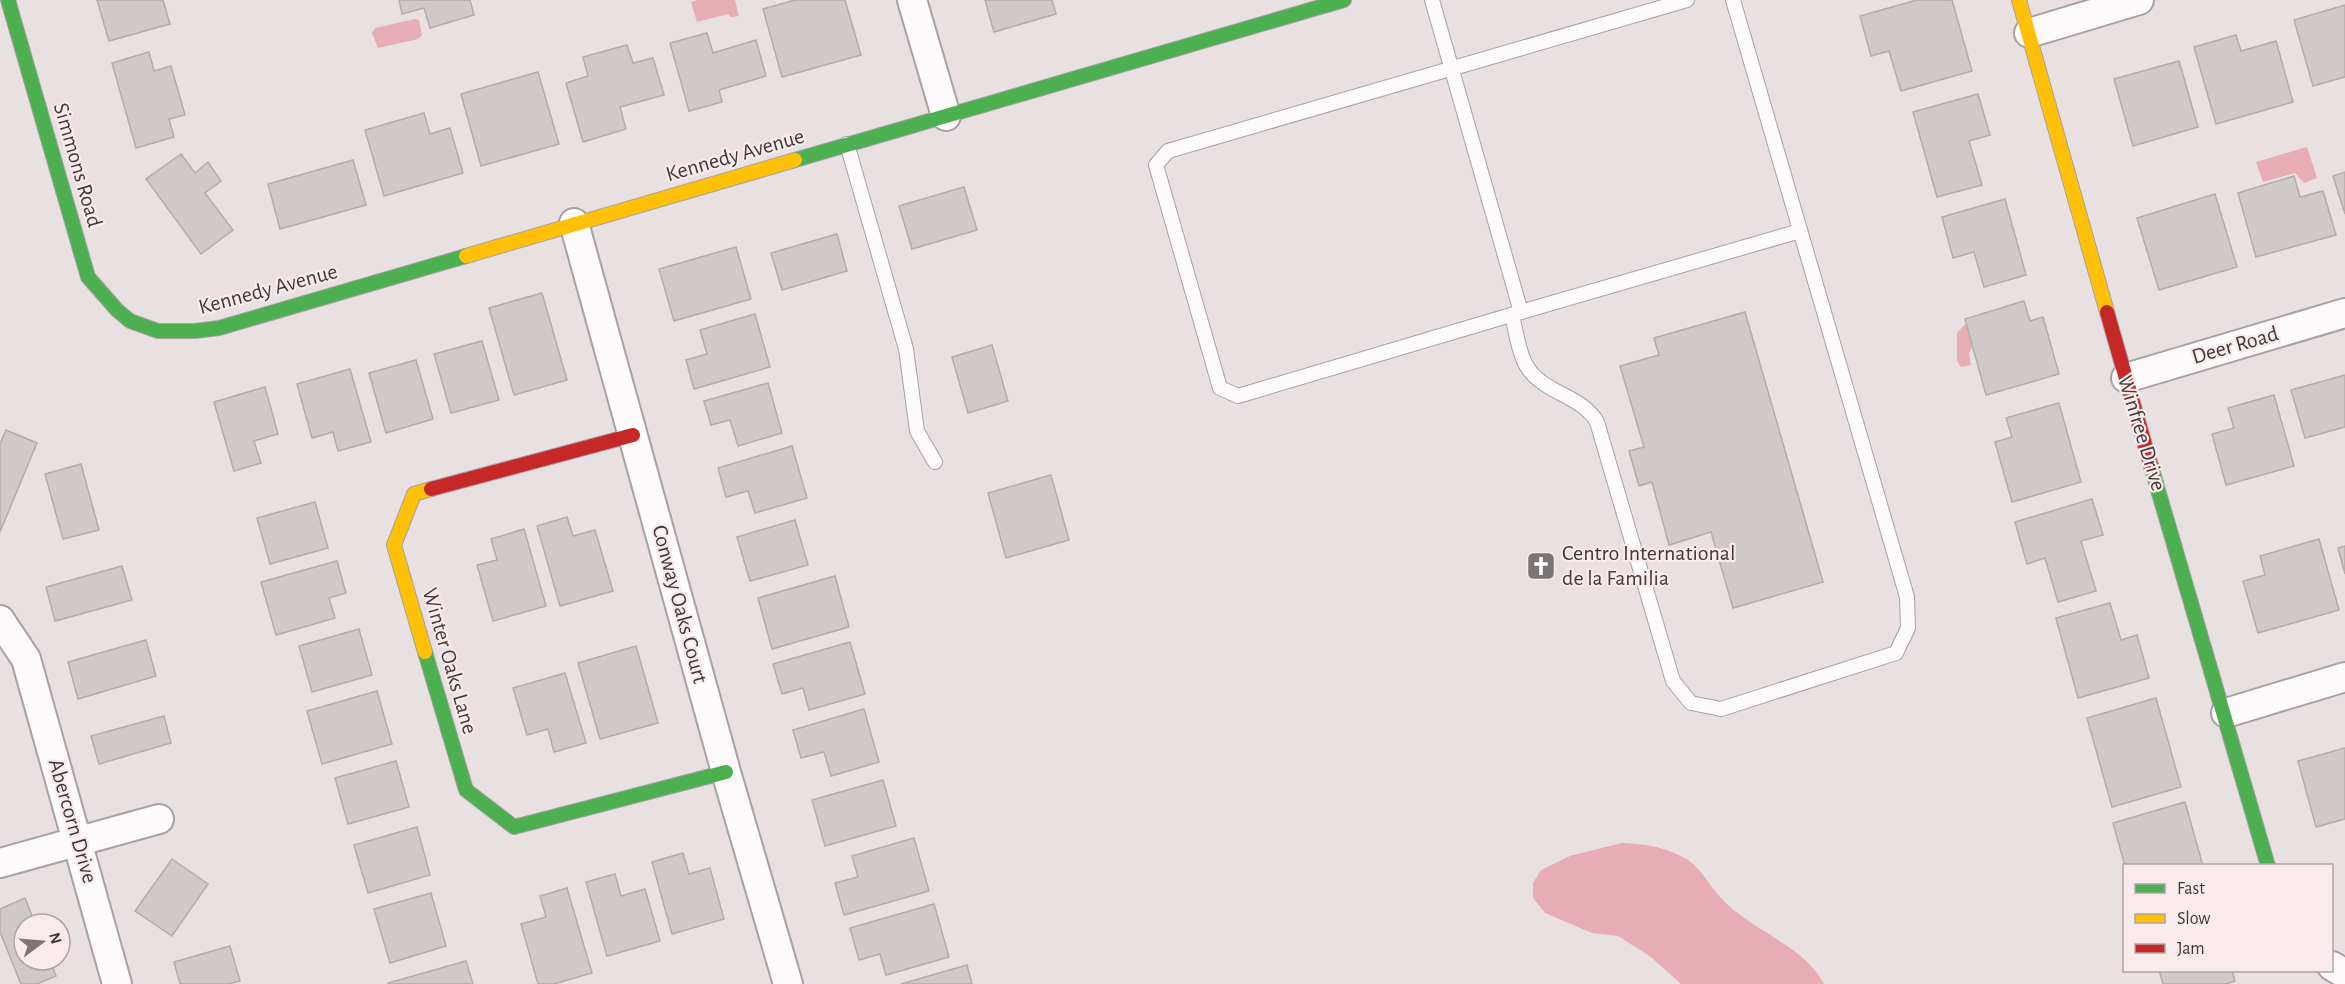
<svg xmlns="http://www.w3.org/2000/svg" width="2345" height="984" viewBox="0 0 2345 984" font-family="'Alegreya Sans',sans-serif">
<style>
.water{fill:#e8acb6}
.building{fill:#cfc9ca;stroke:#b2acac;stroke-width:1.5}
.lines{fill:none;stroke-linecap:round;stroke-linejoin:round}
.lane-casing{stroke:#a8a1a2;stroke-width:16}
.street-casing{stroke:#a8a1a2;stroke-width:32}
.fast-casing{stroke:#a8a1a2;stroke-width:16}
.slow-casing{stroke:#a8a1a2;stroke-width:16}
.jam-casing{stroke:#a8a1a2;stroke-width:16}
.lane{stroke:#fcfafa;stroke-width:14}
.street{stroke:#fcfafa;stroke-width:28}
.fast{stroke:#4caf50;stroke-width:14}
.slow{stroke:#ffc107;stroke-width:14}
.jam{stroke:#c62828;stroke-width:14}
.labels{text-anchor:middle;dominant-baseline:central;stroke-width:4.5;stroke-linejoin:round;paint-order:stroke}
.street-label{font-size:22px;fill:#3f3a3a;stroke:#f9eaec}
.poi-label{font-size:22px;fill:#3f3a3a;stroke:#f9eaec;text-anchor:start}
</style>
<rect width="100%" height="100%" fill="#e8e0e1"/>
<g class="water">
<polygon points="697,0 735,0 739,16 731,17 728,14 697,22 691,2"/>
<polygon points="415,19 419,20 422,35 418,39 378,48 372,33 375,28"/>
<polygon points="2307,147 2317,178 2304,183 2295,173 2263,182 2256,162"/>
<polygon points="1965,324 1970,325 1972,346 1969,354 1971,365 1961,367 1957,361 1957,333"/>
<path d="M 1622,843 C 1647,844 1666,847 1688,860 C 1703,871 1709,885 1721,898 C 1748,929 1805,946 1824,984 L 1681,984 L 1651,957 L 1618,936 L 1592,933 L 1545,913 L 1533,898 L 1533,883 L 1541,870 L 1570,856 Z"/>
</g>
<g class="building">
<polygon points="97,0 163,0 170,24 109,41"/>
<polygon points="399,0 470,0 474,15 430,28 424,8 402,14"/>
<polygon points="795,0 845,0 861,55 782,77 763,9"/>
<polygon points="985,0 1052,0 1056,14 994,32"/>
<polygon points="1917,0 1952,0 1972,71 1901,91 1889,51 1871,56 1860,16"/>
<polygon points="2345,5 2345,77 2313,86 2294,20"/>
<polygon points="707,33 713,53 756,40 766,76 719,90 722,102 689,111 670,43"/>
<polygon points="2236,35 2241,51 2276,41 2293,102 2216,124 2194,47"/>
<polygon points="627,45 633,63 653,58 664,95 620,107 626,129 583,142 566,83 588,76 583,57"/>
<polygon points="149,52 154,71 171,66 185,115 169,119 174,137 136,148 112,63"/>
<polygon points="2179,61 2198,127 2133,146 2114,79"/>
<polygon points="538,72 559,144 481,166 461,94"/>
<polygon points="1978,94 1990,135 1969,141 1982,185 1937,197 1913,112"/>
<polygon points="424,113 430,134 450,128 463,173 384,196 365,130"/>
<polygon points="181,154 195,173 208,162 221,181 205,193 233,230 201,254 146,179"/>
<polygon points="353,160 366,205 280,229 268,184"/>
<polygon points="2345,172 2345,214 2333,176"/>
<polygon points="2294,176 2300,197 2323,191 2336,235 2256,257 2238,193"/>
<polygon points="964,187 977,230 912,249 899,206"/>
<polygon points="2215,194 2237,267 2159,290 2137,218"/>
<polygon points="2005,199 2026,275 1984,287 1974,252 1953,258 1942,217"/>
<polygon points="837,234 847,271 782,290 771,253"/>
<polygon points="736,247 751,299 674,321 659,269"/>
<polygon points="542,293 567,380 514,395 489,308"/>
<polygon points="2024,301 2030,321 2043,317 2059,374 1986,395 1965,319"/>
<polygon points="1745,312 1823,582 1733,608 1711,532 1669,545 1652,482 1639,486 1629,451 1644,447 1620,366 1659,355 1654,338"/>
<polygon points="755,314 770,367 694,389 686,360 707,354 700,330"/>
<polygon points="482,341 499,400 451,413 434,354"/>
<polygon points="992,345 1008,401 968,413 952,357"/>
<polygon points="416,360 433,419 386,433 369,373"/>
<polygon points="350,369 371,442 338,451 333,432 312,438 297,384"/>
<polygon points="2345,375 2345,427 2305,438 2291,390"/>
<polygon points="768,383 782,433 738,446 730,420 711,425 704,401"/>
<polygon points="265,387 278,434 254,441 261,463 234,471 214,402"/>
<polygon points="2274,395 2294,466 2226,485 2212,434 2234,428 2228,408"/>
<polygon points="2059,403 2081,482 2012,502 1995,442 2012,437 2006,418"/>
<polygon points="6,430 37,443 0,532 0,444"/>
<polygon points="792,446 807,498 755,513 748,491 726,497 718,468"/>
<polygon points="81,464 99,530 63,539 45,474"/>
<polygon points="1051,475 1069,540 1006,558 988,493"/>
<polygon points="2092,499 2103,535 2081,541 2096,591 2058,602 2045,558 2027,564 2015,522"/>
<polygon points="315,502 328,548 270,564 257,518"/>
<polygon points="567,517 573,536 595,530 613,591 560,606 537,526"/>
<polygon points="795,520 808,565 750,581 737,537"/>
<polygon points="524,529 546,606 493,621 477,565 497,560 491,539"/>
<polygon points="2319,539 2339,610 2258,633 2243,581 2265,575 2260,556"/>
<polygon points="2345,546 2345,574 2338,548"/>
<polygon points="337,561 346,593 329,598 335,618 276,635 261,582"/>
<polygon points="122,566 132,600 55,621 46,587"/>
<polygon points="835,576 849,627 772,649 758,598"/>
<polygon points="2110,603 2121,640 2137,635 2149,678 2078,698 2056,618"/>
<polygon points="359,629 372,675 312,692 299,646"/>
<polygon points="146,640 156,676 78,699 68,662"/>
<polygon points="850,642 865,694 809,710 803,688 782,694 773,664"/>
<polygon points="636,646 658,723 600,739 578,663"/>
<polygon points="565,673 586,743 554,752 548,729 527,735 513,688"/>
<polygon points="377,691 392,744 322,764 307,711"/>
<polygon points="2156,698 2181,787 2112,807 2087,718"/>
<polygon points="864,709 879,762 831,776 824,752 801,758 793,730"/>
<polygon points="164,716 171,743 99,764 91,736"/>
<polygon points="2345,748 2345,819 2316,827 2298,761"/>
<polygon points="396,761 409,807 348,824 335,778"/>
<polygon points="883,780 896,826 825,846 812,800"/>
<polygon points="2185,802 2203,866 2125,866 2113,823"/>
<polygon points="417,827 430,875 368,893 354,845"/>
<polygon points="914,838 929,891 844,915 835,883 858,877 852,856"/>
<polygon points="683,853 689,874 710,868 724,919 672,934 652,862"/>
<polygon points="172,859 208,884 172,936 135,911"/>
<polygon points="615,874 621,896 645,889 660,941 607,956 586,882"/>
<polygon points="567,888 592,973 554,984 538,984 521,924 546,917 540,896"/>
<polygon points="431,893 446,946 390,963 374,909"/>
<polygon points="25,898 35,924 24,924 24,960 50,960 56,976 37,984 21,984 0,932 0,909"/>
<polygon points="934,904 949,957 886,975 880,954 859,960 850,928"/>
<polygon points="230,946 240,981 228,984 180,984 174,962"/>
<polygon points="466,961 473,984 389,984 388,983"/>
<polygon points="967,965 972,984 901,984"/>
<polygon points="2159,970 2232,970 2235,981 2226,984 2163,984"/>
</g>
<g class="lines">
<g class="lane-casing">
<g id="lane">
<polyline points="1432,0 1521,312 1800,231"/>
<polyline points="847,144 906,349 917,431 935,462"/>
<polyline points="1521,312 1238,396 1220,388 1156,165 1168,151 1687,0"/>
<path d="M 1512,315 C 1516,331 1518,351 1526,365 C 1541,393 1582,395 1597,422 L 1673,681 L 1691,703 L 1721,709 L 1896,653 L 1908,628 L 1907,597 L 1733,0"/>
</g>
</g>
<g class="street-casing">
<g id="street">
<polyline points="912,0 946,116"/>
<polyline points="2029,33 2139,0"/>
<polyline points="574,223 726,772 788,984"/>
<polyline points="2126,378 2345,313"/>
<polyline points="0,620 26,659 117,984"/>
<polyline points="2226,713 2345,677"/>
<polyline points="0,863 159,819"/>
<polyline points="2332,966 2345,974"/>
</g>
</g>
<g class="fast-casing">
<g id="fast">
<polyline points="8,0 88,277 117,310 130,321 158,331 195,331 219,328 466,256"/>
<polyline points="795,160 1344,0"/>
<polyline points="2151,466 2268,866"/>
<polyline points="425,652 466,790 514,827 726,772"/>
</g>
</g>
<g class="slow-casing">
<g id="slow">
<polyline points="2019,0 2107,312"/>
<polyline points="466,256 795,160"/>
<polyline points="425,652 394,545 414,494 431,489"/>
</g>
</g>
<g class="jam-casing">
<g id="jam">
<polyline points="2107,312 2151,466"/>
<polyline points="431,489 633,435"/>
</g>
</g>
<use href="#lane" class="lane"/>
<use href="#street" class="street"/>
<use href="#fast" class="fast"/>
<use href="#slow" class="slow"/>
<use href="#jam" class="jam"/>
</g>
<defs>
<g id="church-square" transform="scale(1.5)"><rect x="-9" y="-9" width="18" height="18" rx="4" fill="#7a7474" stroke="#f9eaec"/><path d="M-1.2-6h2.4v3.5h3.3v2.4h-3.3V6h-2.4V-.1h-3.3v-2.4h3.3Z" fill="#fff"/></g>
</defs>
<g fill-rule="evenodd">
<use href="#church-square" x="1541" y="566"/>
</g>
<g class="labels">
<g class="street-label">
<text transform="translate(735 155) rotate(-16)">Kennedy Avenue</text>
<text transform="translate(78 165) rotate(74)">Simmons Road</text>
<text transform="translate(268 289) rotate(-15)">Kennedy Avenue</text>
<text transform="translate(2235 345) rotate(-16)">Deer Road</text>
<text transform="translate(2142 433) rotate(73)">Winfree Drive</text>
<text transform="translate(680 604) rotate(75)">Conway Oaks Court</text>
<text transform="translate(450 661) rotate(74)">Winter Oaks Lane</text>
<text transform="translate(73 821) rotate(74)">Abercorn Drive</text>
</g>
<g class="poi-label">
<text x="1562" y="553">Centro International<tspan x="1562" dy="25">de la Familia</tspan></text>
</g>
</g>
<rect x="2123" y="864" width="210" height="108" fill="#f9eaec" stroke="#afa4a5" stroke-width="1.5"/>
<rect x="2135" y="884" width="30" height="9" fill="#4caf50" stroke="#afa4a5" stroke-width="1.5"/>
<text x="2177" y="894" font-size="18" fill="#3f3a3a">Fast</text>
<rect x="2135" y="914" width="30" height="9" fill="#ffc107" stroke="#afa4a5" stroke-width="1.5"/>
<text x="2177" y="924" font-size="18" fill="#3f3a3a">Slow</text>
<rect x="2135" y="944" width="30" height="9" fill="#c62828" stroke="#afa4a5" stroke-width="1.5"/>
<text x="2177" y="954" font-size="18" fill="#3f3a3a">Jam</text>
<g transform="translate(42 942) rotate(74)"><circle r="28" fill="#f9eaec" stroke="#afa4a5" stroke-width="1.5"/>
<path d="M0-4.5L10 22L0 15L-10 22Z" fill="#7a7474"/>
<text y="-9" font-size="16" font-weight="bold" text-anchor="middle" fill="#3f3a3a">N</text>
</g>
</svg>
